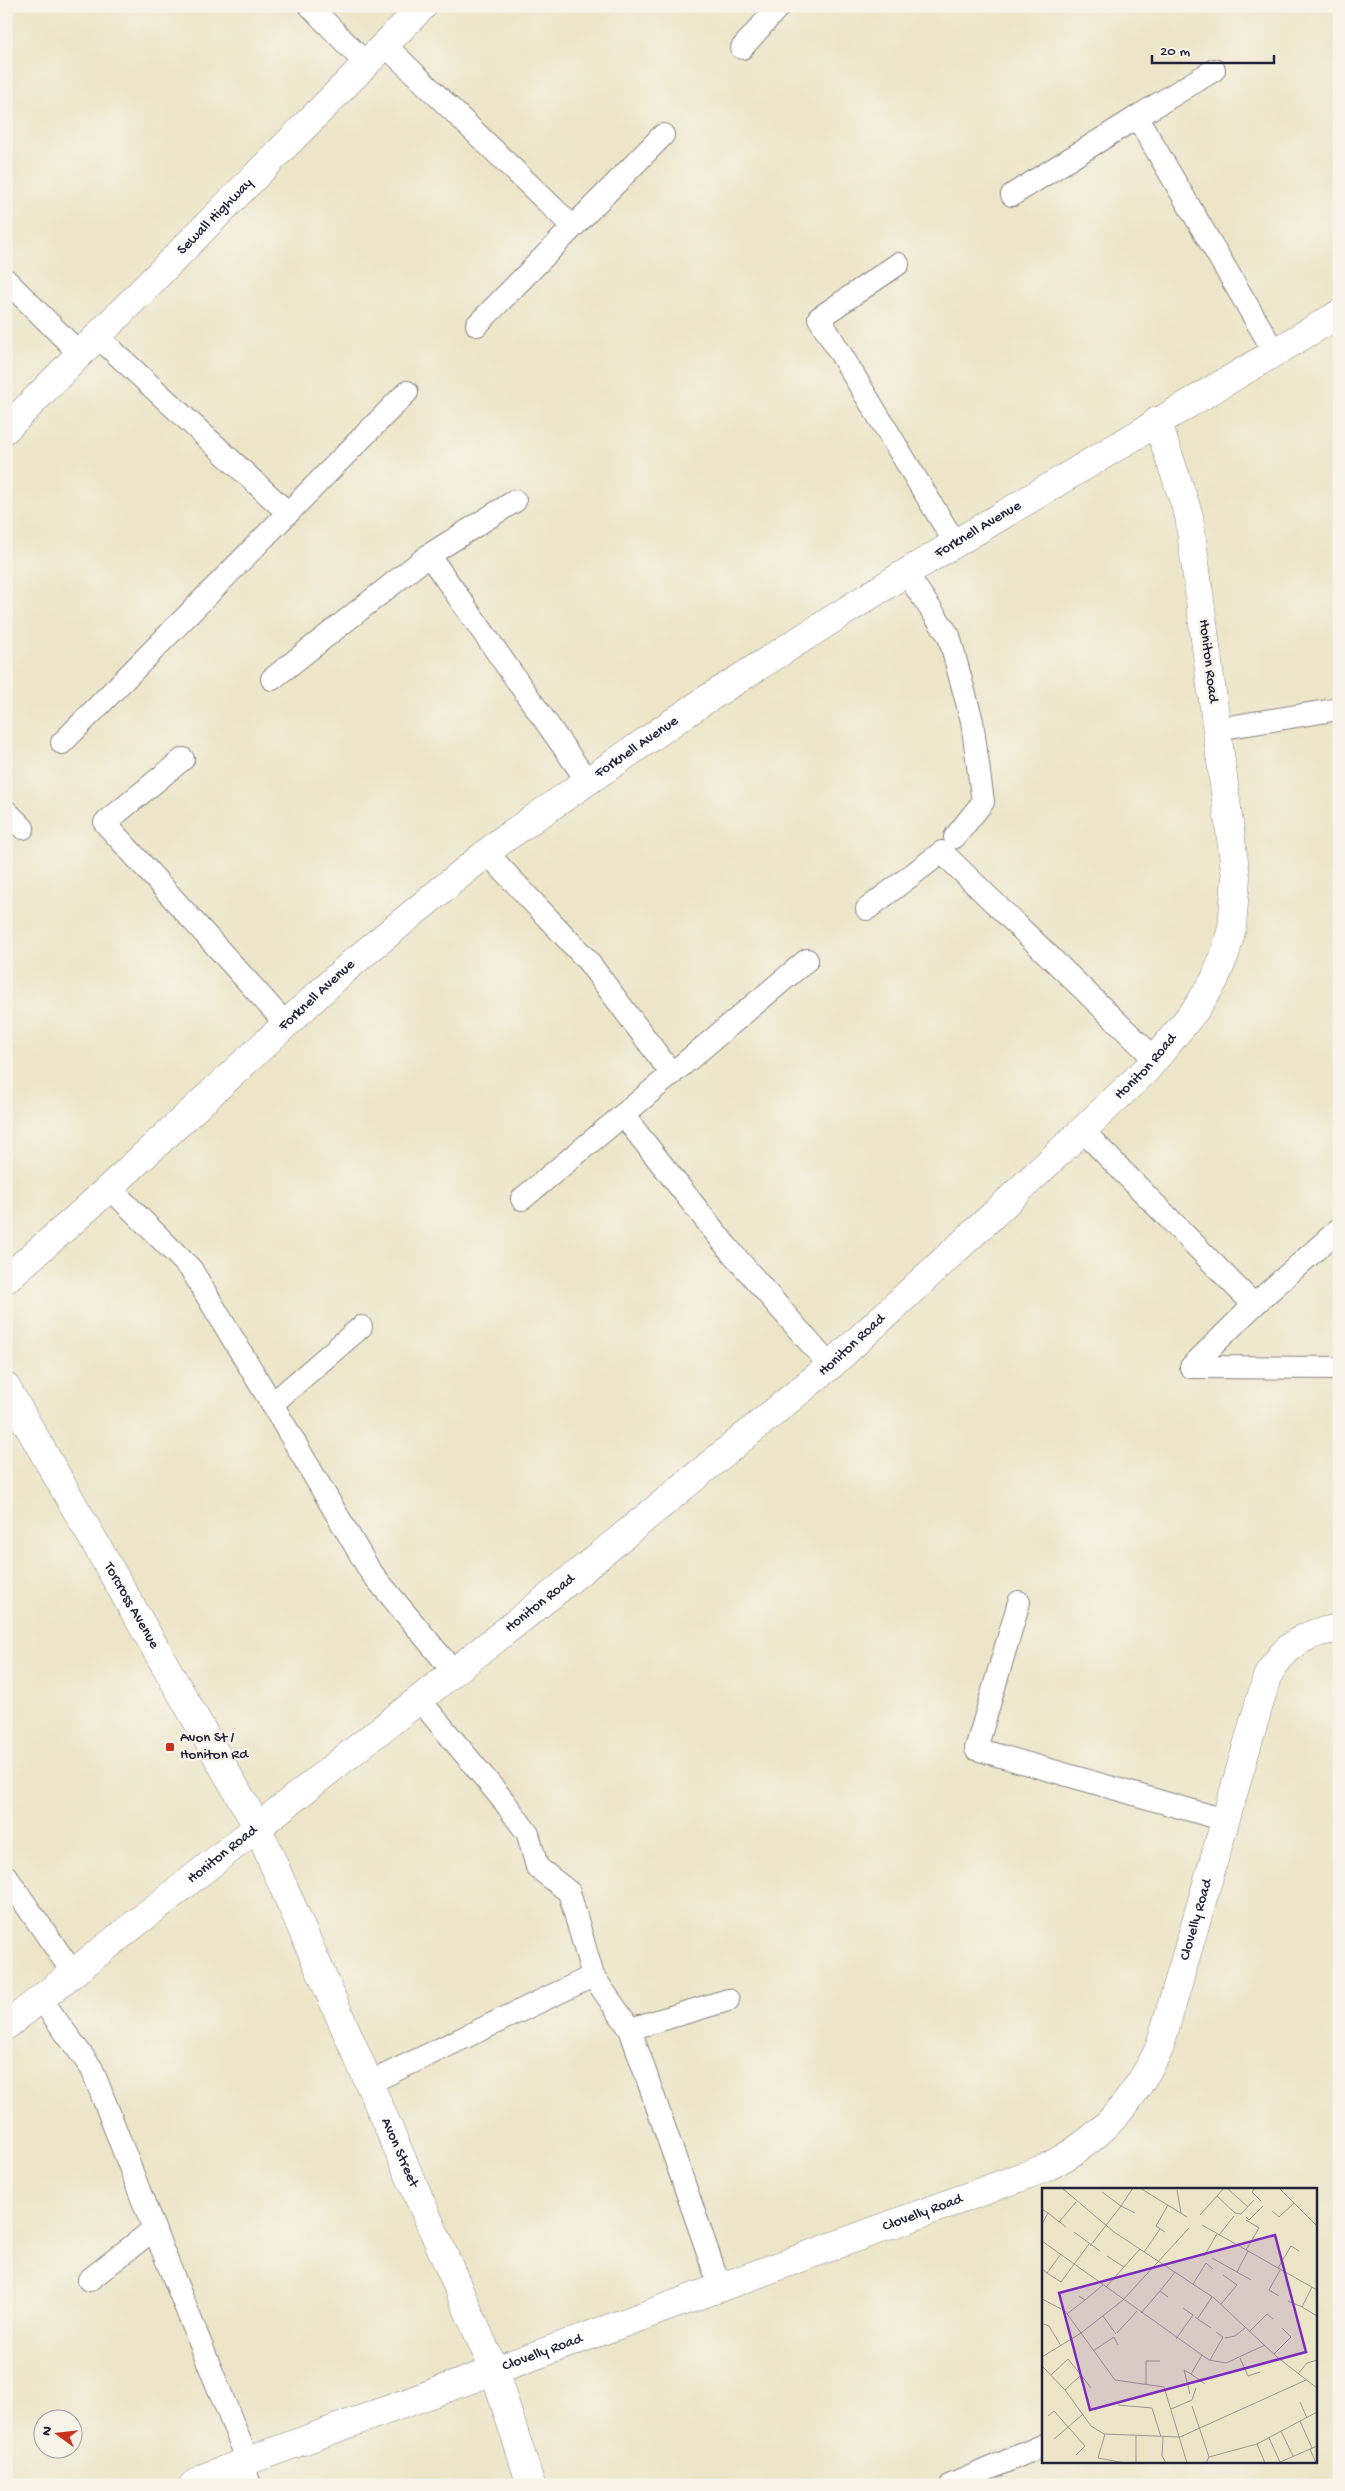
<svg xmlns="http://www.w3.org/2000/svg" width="1345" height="2491" viewBox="0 0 1345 2491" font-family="'Gochi Hand',sans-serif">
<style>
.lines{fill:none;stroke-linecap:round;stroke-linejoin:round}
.lane-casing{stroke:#878482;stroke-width:24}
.street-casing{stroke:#878482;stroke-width:29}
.secondary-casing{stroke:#878482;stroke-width:29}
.lane{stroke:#fff;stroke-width:22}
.street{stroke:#fff;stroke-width:28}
.secondary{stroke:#fff;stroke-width:28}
.poi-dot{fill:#c8321e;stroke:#f7f3e8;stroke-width:2}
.labels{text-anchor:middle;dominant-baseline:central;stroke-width:5;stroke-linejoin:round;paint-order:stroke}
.street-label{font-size:15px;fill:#22223b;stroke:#f7f3e8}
.poi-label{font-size:15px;fill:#22223b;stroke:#f7f3e8;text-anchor:start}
.inset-road{fill:none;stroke:#9b9790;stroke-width:1}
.view{fill:#7b2cbf;fill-opacity:0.15;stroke:#7b2cbf;stroke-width:2.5}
.inset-edge{fill:none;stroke:#22223b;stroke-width:2.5}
</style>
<rect width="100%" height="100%" fill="#f7f3e8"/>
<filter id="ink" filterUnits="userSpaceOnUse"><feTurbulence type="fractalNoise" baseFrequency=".02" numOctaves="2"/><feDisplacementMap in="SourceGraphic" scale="10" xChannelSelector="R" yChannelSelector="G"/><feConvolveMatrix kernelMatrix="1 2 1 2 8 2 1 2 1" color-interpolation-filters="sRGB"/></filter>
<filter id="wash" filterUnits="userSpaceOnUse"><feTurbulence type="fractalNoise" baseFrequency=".0096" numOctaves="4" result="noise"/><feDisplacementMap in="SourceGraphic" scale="20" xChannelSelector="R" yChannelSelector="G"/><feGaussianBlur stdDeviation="1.12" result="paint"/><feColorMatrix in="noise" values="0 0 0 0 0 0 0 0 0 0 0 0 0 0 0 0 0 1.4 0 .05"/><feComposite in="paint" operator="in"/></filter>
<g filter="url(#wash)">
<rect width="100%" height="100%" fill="#ece5c8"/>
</g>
<g filter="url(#ink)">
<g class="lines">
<g class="lane-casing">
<g id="lane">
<polyline points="310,6 366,64"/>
<polyline points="385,45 573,227 663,135"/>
<polyline points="742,48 779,6"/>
<polyline points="1137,117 1214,70"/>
<polyline points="1012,195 1137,117 1275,353"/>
<polyline points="898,264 819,318 955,543"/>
<polyline points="6,280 80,354"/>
<polyline points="477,325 573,227"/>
<polyline points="288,513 407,392"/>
<polyline points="429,555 515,501"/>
<polyline points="906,573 949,636 972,721 983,802 955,837"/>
<polyline points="272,679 429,555 588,782"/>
<polyline points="1217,729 1339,709"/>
<polyline points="62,743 288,513 97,336"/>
<polyline points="183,759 105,823 286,1024"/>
<polyline points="6,811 23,828"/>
<polyline points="487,853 587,960 672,1074"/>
<polyline points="867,909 942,852 1155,1059"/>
<polyline points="623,1115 807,960"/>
<polyline points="1082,1130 1254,1305 1339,1229"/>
<polyline points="110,1188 191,1269 272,1404"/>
<polyline points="522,1199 623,1115 727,1247 830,1366"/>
<polyline points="1254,1305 1191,1367 1339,1368"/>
<polyline points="361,1327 272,1404 370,1571 453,1671"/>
<polyline points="1019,1602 976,1749 1225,1820"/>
<polyline points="419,1699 503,1800 528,1834 537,1867 569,1892 593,1976"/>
<polyline points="6,1876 73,1973"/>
<polyline points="41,1999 92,2069 154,2229"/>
<polyline points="369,2083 593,1976 630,2029"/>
<polyline points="89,2280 154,2229 248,2461"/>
<polyline points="720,2287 630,2029 728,2000"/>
<polyline points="243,2463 250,2485"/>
<polyline points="951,2485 1044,2445"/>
</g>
</g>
<g class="street-casing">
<g id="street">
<path id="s1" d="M 6,1279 L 83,1212 L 350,965 L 501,841 L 704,701 L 899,577 L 1339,314"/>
<path id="s2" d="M 6,1387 L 257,1826 L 494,2370 L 531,2485"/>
<path id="s3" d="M 6,2026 L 555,1592 L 830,1366 L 991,1217 L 1146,1070 L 1196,1009 L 1214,981 L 1225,954 L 1232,928 L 1236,877 L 1189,516 L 1157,421"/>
<path id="s4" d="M 193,2485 L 205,2477 L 248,2461 L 1043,2169 C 1100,2141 1131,2105 1159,2049 L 1267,1677 C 1282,1648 1305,1631 1339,1629"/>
</g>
</g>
<g class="secondary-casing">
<g id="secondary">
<path id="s5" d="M 6,429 L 423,6"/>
</g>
</g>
<use href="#lane" class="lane"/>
<use href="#street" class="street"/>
<use href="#secondary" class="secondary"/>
</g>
</g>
<rect class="poi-dot" x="165" y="1742" width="10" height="10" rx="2.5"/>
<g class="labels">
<g class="street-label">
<text stroke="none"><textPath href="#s5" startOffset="298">Sewall Highway</textPath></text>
<text stroke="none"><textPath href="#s1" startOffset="1231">Forknell Avenue</textPath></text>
<text transform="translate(1208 661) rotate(83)">Honiton Road</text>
<text stroke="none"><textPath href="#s1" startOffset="826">Forknell Avenue</textPath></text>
<text stroke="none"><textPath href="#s1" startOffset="421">Forknell Avenue</textPath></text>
<text stroke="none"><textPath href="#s3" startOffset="1491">Honiton Road</textPath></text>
<text stroke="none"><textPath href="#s3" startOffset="1086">Honiton Road</textPath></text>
<text stroke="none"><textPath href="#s3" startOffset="681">Honiton Road</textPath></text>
<text stroke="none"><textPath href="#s2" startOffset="252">Torcross Avenue</textPath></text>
<text stroke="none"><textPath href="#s3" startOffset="276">Honiton Road</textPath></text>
<text stroke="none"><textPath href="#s4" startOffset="1212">Clovelly Road</textPath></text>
<text stroke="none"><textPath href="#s2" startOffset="862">Avon Street</textPath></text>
<text stroke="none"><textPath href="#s4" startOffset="779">Clovelly Road</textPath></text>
<text stroke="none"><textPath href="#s4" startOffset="374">Clovelly Road</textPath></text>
</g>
<g class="poi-label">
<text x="180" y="1738">Avon St /<tspan x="180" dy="17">Honiton Rd</tspan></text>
</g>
</g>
<g transform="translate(1042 2188)">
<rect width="275" height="275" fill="#ece5c8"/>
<path class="inset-road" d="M 20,0 L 72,44 L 172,110 L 235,169 L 275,200M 91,0 L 79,18 L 93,25M 98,0 L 145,29M 185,0 L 206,19M 213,0 L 210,4 L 219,13M 237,0 L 275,38M 135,2 L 139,25M 175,8 L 193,25 L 199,26 L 212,12M 0,21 L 6,25 L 0,36M 230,23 L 237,29 L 252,15M 6,25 L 24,39M 158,27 L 182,0M 204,29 L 207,32 L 221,18M 204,32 L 217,40 L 204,62M 17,34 L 34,14M 160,37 L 275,102M 32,44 L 58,63M 123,44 L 114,38 L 126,17M 177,47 L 192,28M 0,53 L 167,172 L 184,175 L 223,157M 48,58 L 79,18 L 60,4M 102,64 L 118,41M 65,68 L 82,79M 162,68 L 175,46M 170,70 L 195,84 L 206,63M 236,80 L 249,58 L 257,63M 0,81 L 5,85 L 19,66M 195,84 L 209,92M 5,85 L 19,94 L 47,56M 151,96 L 164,75 L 171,81M 64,99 L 98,61M 270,99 L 260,119 L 275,128M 118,103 L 133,84M 237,108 L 227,102 L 238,82M 0,111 L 23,123 L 73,192 L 122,199 L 145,275M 43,112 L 61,97M 246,113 L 260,119M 179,116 L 195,97 L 181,87M 99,125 L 118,103 L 126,109M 25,126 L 43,112 L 37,108M 61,128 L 74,146M 153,129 L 169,140M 156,130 L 170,109M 2,136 L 7,138 L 19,158M 208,143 L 225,126 L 231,131M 75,145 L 95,123M 183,150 L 193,148 L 204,139M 134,151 L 151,127 L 141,120M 51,163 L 72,149 L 76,157M 232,166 L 249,149 L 240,140M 160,167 L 149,186 L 163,196M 0,169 L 39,145 L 81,112 L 147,40M 198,170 L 206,188 L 218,184M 168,172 L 181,149 L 174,144M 0,178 L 23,202 L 49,238 L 62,246 L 138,249 L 264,192M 256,186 L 265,175 L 275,172M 9,187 L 26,171 L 39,187M 104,196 L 104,173 L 118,173M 23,202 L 39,187 L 49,200M 148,206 L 142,182 L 149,186M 258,214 L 265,230M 76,217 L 110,220 L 119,249M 150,218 L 167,269M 129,221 L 150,212 L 154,200M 6,228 L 12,223 L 43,258 L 34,267M 258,233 L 270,260M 239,243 L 251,268M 63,246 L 56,270 L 83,275M 121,249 L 120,268 L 124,275M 227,250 L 238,274M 12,251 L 40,227M 215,256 L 275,224M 268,261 L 274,275M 94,275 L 94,248M 164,275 L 167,269 L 215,256 L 223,275M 236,275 L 275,258"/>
<path class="view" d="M 233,47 L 264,164 L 48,222 L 17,105 Z"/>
<rect width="275" height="275" class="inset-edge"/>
</g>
<rect width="1345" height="2491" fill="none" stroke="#f7f3e8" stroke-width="25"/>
<g transform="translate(58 2434) rotate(285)"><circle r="24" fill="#f7f3e8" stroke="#a29fa3"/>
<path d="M0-4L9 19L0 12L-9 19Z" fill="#c8321e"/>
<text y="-8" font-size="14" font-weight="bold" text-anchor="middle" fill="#22223b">N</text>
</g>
<path d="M1152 55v8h122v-8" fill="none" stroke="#22223b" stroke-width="2.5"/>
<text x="1160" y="55" font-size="15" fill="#22223b" stroke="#f7f3e8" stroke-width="4" paint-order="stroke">20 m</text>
</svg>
